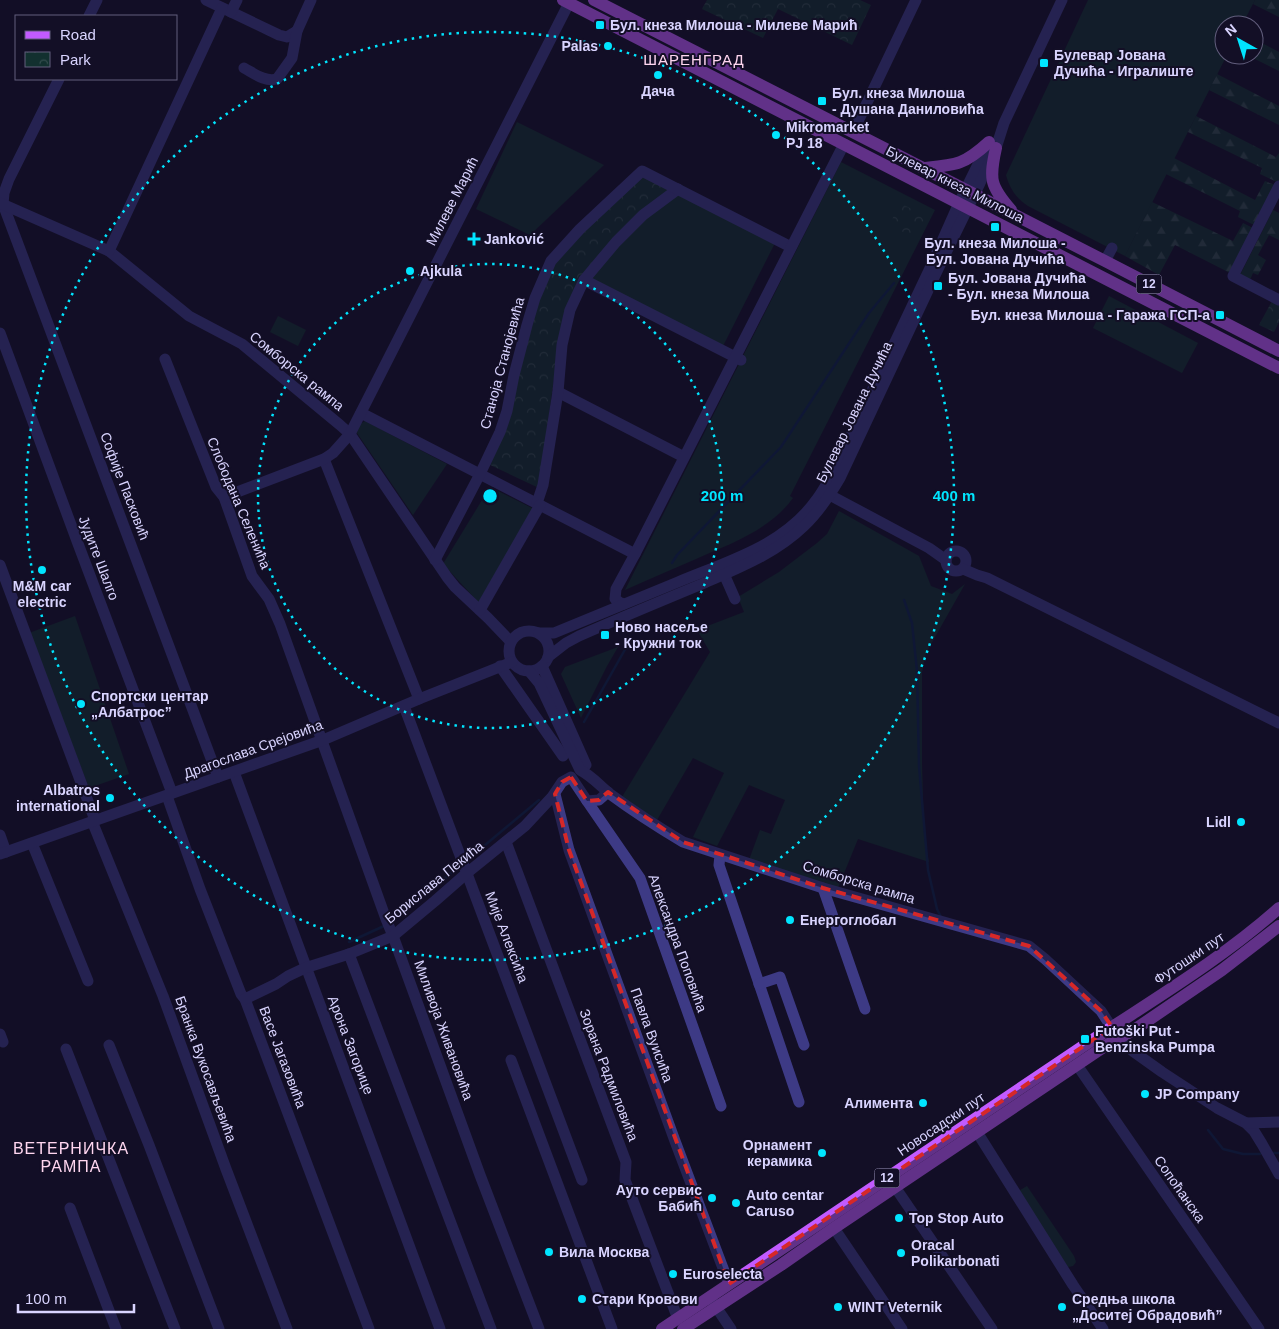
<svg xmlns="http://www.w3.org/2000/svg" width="1279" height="1329" viewBox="0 0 1279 1329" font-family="Arial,sans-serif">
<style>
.grass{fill:#12302f}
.forest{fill:url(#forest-firs)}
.park{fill:url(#park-crowns)}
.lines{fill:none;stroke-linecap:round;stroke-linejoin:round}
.stream{stroke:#0c2248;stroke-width:2.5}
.minor{stroke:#3d3a85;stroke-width:11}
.major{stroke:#c25bff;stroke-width:12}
.marked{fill:none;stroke:#d62828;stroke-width:4;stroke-dasharray:10 6;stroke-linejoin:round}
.ring{fill:none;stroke:#00e5ff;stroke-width:2.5;stroke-dasharray:2.5 5}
.poi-dot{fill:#00e5ff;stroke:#130f26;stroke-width:2}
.labels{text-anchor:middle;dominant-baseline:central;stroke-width:4;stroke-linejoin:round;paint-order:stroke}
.shield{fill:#130f26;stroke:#9e99be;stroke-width:1}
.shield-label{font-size:12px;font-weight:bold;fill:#d9d4ff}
.poi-label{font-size:14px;font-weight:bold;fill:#d9d4ff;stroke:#130f26;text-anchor:start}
.street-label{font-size:14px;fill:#d9d4ff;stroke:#130f26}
.neighbourhood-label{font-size:15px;letter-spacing:1px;fill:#ffd6f0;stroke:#130f26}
.quarter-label{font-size:16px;letter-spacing:1px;fill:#ffd6f0;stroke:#130f26}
.centre{fill:#00e5ff;stroke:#130f26;stroke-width:2.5}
.ring-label{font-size:15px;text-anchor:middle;font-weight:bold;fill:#00e5ff;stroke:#130f26;stroke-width:4;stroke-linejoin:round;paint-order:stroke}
</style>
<defs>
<pattern id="forest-firs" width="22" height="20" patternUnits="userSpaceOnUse" patternTransform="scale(1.25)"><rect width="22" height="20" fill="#12302f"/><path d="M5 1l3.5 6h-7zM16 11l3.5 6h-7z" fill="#344d4e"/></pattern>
<pattern id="park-crowns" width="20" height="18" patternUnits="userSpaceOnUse" patternTransform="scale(1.25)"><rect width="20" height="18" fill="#12302f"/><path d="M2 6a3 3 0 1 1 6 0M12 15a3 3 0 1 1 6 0" fill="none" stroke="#344d4e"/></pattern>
</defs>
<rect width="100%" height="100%" fill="#130f26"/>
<g class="grass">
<path d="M 1088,0 L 1255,0 L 1242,25 L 1224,25 L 1224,55 L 1227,55 L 1125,256 L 1028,206 C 1016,198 1010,189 1006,175 Z"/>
<polygon points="517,122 604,165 530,235 476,209"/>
<path d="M 841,162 L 935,210 L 790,496 L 793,498 C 770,530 730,544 696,559 C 672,569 648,580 625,590 Z"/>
<polygon points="679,193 775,243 722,348 589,279 646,217"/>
<polygon points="1109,296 1198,343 1182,373 1093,328"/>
<polygon points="278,316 306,330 298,346 270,332"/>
<polygon points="365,421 447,464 413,515 357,433 360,424"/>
<polygon points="490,487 534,509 481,605 443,564"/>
<polygon points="839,511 919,556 931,586 952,594 965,584 926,653 922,672 922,764 924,834 929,862 858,839 838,888 749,860 760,830 771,834 785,800 749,785 717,846 693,837 724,773 693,758 657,820 622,797 710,652 697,630 744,612 738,597 779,572 817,543 827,534"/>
<polygon points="75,616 129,774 89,788 29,633"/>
<polygon points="618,647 607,666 581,718 561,674 565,667"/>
<polygon points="1027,1186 1074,1256 1076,1262 1073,1266 1068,1267 1017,1192"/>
</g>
<g class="forest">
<polygon points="1255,0 1279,0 1279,17 1253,4"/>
<polygon points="1254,39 1279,52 1279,71 1247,55 1254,55"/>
<polygon points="1217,74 1279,106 1279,125 1209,90"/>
<polygon points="1196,116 1276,157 1279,153 1279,183 1260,174 1262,168 1188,132"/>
<polygon points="1174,158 1255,200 1265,181 1277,186 1256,226 1238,217 1240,211 1166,174"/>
<polygon points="1152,202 1233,241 1243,223 1255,229 1232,274 1175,245 1159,275 1125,256"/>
<polygon points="1273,210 1279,213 1279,240 1269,235 1258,255 1266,260 1258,275 1253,273 1249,282 1239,277"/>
</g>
<g class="park">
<polygon points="707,0 860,0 871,5 852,45 778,9 763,38 702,9"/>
<polygon points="644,174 673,190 583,276 554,378 539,488 488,464 530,324 552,265 581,233"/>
<polygon points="900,203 930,218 920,239 889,226"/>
<polygon points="1272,301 1279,304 1279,322 1274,332 1259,325"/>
</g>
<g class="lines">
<g class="stream">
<polyline points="672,563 677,555 781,447 869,313 894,283"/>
<polyline points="904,600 912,623 917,671 919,766 928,870 937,909 941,917"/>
<polyline points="584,722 627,646"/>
<polyline points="466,861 539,800"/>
<polyline points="391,922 460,866"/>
<polyline points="349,942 384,926"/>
<polyline points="1208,1130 1223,1149 1243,1154 1260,1154"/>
<polyline points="1273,1153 1279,1153"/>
</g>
<g class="minor">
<polyline points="206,0 279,35 287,37 297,31"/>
<polyline points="231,12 237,0"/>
<polyline points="89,16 97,0"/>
<path d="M 244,68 C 255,74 265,82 277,79 L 292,58 L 297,31 L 311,0"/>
<polyline points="59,79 9,179 4,193 3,204 218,777"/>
<polyline points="853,132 916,0"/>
<polyline points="1279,186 1233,276 1279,300"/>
<polyline points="0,203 109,251 189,316 242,344 340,425 350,434 447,577 455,587 488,618 511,642"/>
<polyline points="109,251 222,8"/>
<polyline points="1105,261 1112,248"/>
<polyline points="584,280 741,360"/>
<polyline points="0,333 77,541 172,793"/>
<polyline points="165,359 216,487 224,497 252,576 269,599 280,624 386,919 393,936 480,1175 539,1329"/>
<polyline points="558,392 684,457"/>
<polyline points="361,413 635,554"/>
<polyline points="324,459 419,699"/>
<polyline points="824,492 929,548 946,560"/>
<polyline points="224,497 324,459 333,453 350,434 569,3"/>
<polyline points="537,503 543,485 558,392 562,345 570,310 584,280 616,242 643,215 678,189"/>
<circle cx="956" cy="561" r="10"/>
<polyline points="435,560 480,474 500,432 507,411 514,375 527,325 535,298 551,261 580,229 642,171 791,247"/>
<polyline points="0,565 95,820"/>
<polyline points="963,569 977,575 987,578 1279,723"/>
<polyline points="724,574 735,599"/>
<polyline points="624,604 619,602 615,599 616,589 635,554 844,144"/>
<polyline points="480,610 540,505"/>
<circle cx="529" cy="651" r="20"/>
<path d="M 539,633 L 554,633 C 595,616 637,599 678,582 C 728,561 784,546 817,499 C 823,491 828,482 833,473 L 931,266 L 959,203 L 988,144"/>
<path d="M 548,657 L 566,643 L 579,636 C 620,618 661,601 702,584 C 738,568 775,554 804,526 C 819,512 830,495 840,478 L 939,267 L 980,183 L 996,148 L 1004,123 L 1062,0"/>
<polyline points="500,666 563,756"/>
<polyline points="542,666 586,765"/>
<path d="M 529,671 L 539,683 L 580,770 C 592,776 600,786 610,794 C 633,811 658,827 683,842 L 823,888 L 1029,946 L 1045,959 L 1101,1011 L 1119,1039 L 1134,1052 L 1162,1072 L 1217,1108 L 1246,1123 L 1254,1131 L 1262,1144 L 1279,1174"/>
<polyline points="404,706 582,1180"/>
<polyline points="234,772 440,1329"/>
<polyline points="555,794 569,850 675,1141 729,1284"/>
<polyline points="167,796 200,889 241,994 245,999 369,1329"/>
<polyline points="587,801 640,878 721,1106"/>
<polyline points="92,821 163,996 226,1169 287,1329"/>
<polyline points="0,835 6,852"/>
<polyline points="506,842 626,1162 625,1180 678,1319"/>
<polyline points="32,843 88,981"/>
<polyline points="0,854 323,740 419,699 512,662"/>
<polyline points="720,855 719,865 799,1102"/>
<polyline points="823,888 865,1009"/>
<polyline points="349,954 491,1329"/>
<polyline points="759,984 780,977 804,1045"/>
<polyline points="245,999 276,984 288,976 305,968 349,954 393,936 435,901 467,873 525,826 552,797 562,782 571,777 587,801 599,800 608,792"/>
<polyline points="0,1034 3,1042"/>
<polyline points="109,1045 149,1145 219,1329"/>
<polyline points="66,1049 175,1329"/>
<polyline points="511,1060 612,1329"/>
<polyline points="1077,1065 1259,1329"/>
<polyline points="1246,1123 1279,1122"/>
<polyline points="977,1132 1073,1285 1103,1329"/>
<polyline points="895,1187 992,1329"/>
<polyline points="70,1208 116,1329"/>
<polyline points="834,1228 902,1329"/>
<polyline points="712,1301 731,1329"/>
</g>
<g class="major">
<polyline points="563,0 1279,368"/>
<polyline points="594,0 1105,261 1279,351"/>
<path d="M 996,148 C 989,179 990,186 1011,210"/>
<path d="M 924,168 C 956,165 964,165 989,142"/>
<path d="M 662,1329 C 799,1237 936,1146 1073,1053 C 1142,1006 1216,964 1279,908"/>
<polyline points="683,1329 781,1265 834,1228 1105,1046 1137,1028 1222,970 1279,926"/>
</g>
</g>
<path d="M0 0H1279V1329H0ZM 571,777 L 587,801 L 599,800 L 608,792 L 683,842 L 823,888 L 1029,946 L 1101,1011 L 1112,1027 L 729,1284 L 569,850 L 555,794 L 562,782 Z" fill="#130f26" fill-opacity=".55" fill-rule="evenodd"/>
<path class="marked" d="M 571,777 L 587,801 L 599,800 L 608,792 L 683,842 L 823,888 L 1029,946 L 1101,1011 L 1112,1027 L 729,1284 L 569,850 L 555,794 L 562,782 Z"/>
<g class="ring">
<circle cx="490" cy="496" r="232"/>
<circle cx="490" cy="496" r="464"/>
</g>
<g class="poi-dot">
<rect x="595" y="20" width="10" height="10" rx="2.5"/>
<circle cx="608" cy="46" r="5"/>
<rect x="1039" y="58" width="10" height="10" rx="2.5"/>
<circle cx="658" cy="75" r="5"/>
<rect x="817" y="96" width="10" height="10" rx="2.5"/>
<circle cx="776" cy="135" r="5"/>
<rect x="990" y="222" width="10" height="10" rx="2.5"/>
<path d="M471.5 231.5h5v5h5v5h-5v5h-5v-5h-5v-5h5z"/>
<circle cx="410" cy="271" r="5"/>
<rect x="933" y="281" width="10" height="10" rx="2.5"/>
<rect x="1215" y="310" width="10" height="10" rx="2.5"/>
<circle cx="42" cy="570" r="5"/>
<rect x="600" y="630" width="10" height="10" rx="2.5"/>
<circle cx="81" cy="704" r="5"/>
<circle cx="110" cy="798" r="5"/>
<circle cx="1241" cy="822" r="5"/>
<circle cx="790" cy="920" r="5"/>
<rect x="1080" y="1034" width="10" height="10" rx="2.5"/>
<circle cx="1145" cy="1094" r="5"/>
<circle cx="923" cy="1103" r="5"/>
<circle cx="822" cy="1153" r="5"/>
<circle cx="712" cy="1198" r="5"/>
<circle cx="736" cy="1203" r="5"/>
<circle cx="899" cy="1218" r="5"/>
<circle cx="549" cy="1252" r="5"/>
<circle cx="901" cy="1253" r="5"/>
<circle cx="673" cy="1274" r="5"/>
<circle cx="582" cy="1299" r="5"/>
<circle cx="838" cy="1307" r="5"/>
<circle cx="1062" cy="1307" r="5"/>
</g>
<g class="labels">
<g class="shield">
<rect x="1136.5" y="274.5" width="25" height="19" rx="4"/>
<rect x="874.5" y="1168.5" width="25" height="19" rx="4"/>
</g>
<g class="shield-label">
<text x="1149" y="284">12</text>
<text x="887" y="1178">12</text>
</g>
<g class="poi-label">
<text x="610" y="25">Бул. кнеза Милоша - Милеве Марић</text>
<text x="598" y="46" text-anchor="end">Palas</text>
<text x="1054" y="55">Булевар Јована<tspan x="1054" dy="16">Дучића - Игралиште</tspan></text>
<text x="658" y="91" text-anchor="middle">Дача</text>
<text x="832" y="93">Бул. кнеза Милоша<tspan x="832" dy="16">- Душана Даниловића</tspan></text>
<text x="786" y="127">Mikromarket<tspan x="786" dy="16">PJ 18</tspan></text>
<text x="484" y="239">Janković</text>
<text x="995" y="243" text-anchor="middle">Бул. кнеза Милоша -<tspan x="995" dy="16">Бул. Јована Дучића</tspan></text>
<text x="420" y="271">Ajkula</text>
<text x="948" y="278">Бул. Јована Дучића<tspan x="948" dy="16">- Бул. кнеза Милоша</tspan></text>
<text x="1210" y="315" text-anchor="end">Бул. кнеза Милоша - Гаража ГСП-а</text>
<text x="42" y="586" text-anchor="middle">M&amp;M car<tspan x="42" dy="16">electric</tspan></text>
<text x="615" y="627">Ново насеље<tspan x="615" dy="16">- Кружни ток</tspan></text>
<text x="91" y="696">Спортски центар<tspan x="91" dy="16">„Албатрос”</tspan></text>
<text x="100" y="790" text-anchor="end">Albatros<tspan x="100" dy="16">international</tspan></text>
<text x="1231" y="822" text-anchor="end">Lidl</text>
<text x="800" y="920">Енергоглобал</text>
<text x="1095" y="1031">Futoški Put -<tspan x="1095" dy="16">Benzinska Pumpa</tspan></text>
<text x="1155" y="1094">JP Company</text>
<text x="913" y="1103" text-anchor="end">Алимента</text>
<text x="812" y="1145" text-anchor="end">Орнамент<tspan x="812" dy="16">керамика</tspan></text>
<text x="702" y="1190" text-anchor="end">Ауто сервис<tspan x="702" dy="16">Бабић</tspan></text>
<text x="746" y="1195">Auto centar<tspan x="746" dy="16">Caruso</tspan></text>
<text x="909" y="1218">Top Stop Auto</text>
<text x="911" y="1245">Oracal<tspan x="911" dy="16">Polikarbonati</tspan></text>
<text x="559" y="1252">Вила Москва</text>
<text x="683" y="1274">Euroselecta</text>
<text x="592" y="1299">Стари Кровови</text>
<text x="1072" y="1299">Средња школа<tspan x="1072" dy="16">„Доситеј Обрадовић”</tspan></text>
<text x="848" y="1307">WINT Veternik</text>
</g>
<g class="street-label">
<text transform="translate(955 184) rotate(27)">Булевар кнеза Милоша</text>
<text transform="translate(452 201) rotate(-63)">Милеве Марић</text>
<text transform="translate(502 363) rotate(-75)">Станоја Станојевића</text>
<text transform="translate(297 371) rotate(39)">Сомборска рампа</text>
<text transform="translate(854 412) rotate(-64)">Булевар Јована Дучића</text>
<text transform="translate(125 486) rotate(69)">Софије Пасковић</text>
<text transform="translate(239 503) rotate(67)">Слободана Селенића</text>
<text transform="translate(99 558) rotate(69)">Јудите Шалго</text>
<text transform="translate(253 749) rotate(-20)">Драгослава Срејовића</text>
<text transform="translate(434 882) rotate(-39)">Борислава Пекића</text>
<text transform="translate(859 882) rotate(17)">Сомборска рампа</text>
<text transform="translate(507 937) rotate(69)">Мије Алексића</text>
<text transform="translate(678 943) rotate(70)">Александра Поповића</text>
<text transform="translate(1189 958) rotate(-34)">Футошки пут</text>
<text transform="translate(444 1030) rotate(70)">Миливоја Живановића</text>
<text transform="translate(652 1035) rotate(70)">Павла Вуисића</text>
<text transform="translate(351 1045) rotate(69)">Арона Загорице</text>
<text transform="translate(283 1057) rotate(69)">Васе Јагазовића</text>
<text transform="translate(206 1069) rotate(70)">Бранка Вукосављевића</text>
<text transform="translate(609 1075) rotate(69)">Зорана Радмиловића</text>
<text transform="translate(941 1124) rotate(-34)">Новосадски пут</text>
<text transform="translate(1180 1189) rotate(55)">Сопоћанска</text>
</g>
<g class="neighbourhood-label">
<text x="694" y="59">ШАРЕНГРАД</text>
</g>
<g class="quarter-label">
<text x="71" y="1148">ВЕТЕРНИЧКА<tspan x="71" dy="18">РАМПА</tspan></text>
</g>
</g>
<circle cx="490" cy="496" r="8" class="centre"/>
<g class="ring-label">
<text x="722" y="501">200 m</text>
<text x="954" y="501">400 m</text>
</g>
<rect x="15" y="15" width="162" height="65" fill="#130f26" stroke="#625e7d"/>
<rect x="25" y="31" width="25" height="8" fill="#c25bff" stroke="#625e7d"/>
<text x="60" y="40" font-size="15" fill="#d9d4ff">Road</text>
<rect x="25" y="52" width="25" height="15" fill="url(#park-crowns)" stroke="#625e7d"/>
<text x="60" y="65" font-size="15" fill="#d9d4ff">Park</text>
<g transform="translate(1239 40) rotate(321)"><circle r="24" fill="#130f26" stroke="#625e7d"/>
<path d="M0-4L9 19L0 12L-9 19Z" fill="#00e5ff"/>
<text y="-8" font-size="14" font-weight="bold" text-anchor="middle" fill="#d9d4ff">N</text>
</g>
<path d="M18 1304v8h116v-8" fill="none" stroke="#d9d4ff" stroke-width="2.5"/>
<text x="25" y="1304" font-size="15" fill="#d9d4ff" stroke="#130f26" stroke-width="4" paint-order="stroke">100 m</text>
</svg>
